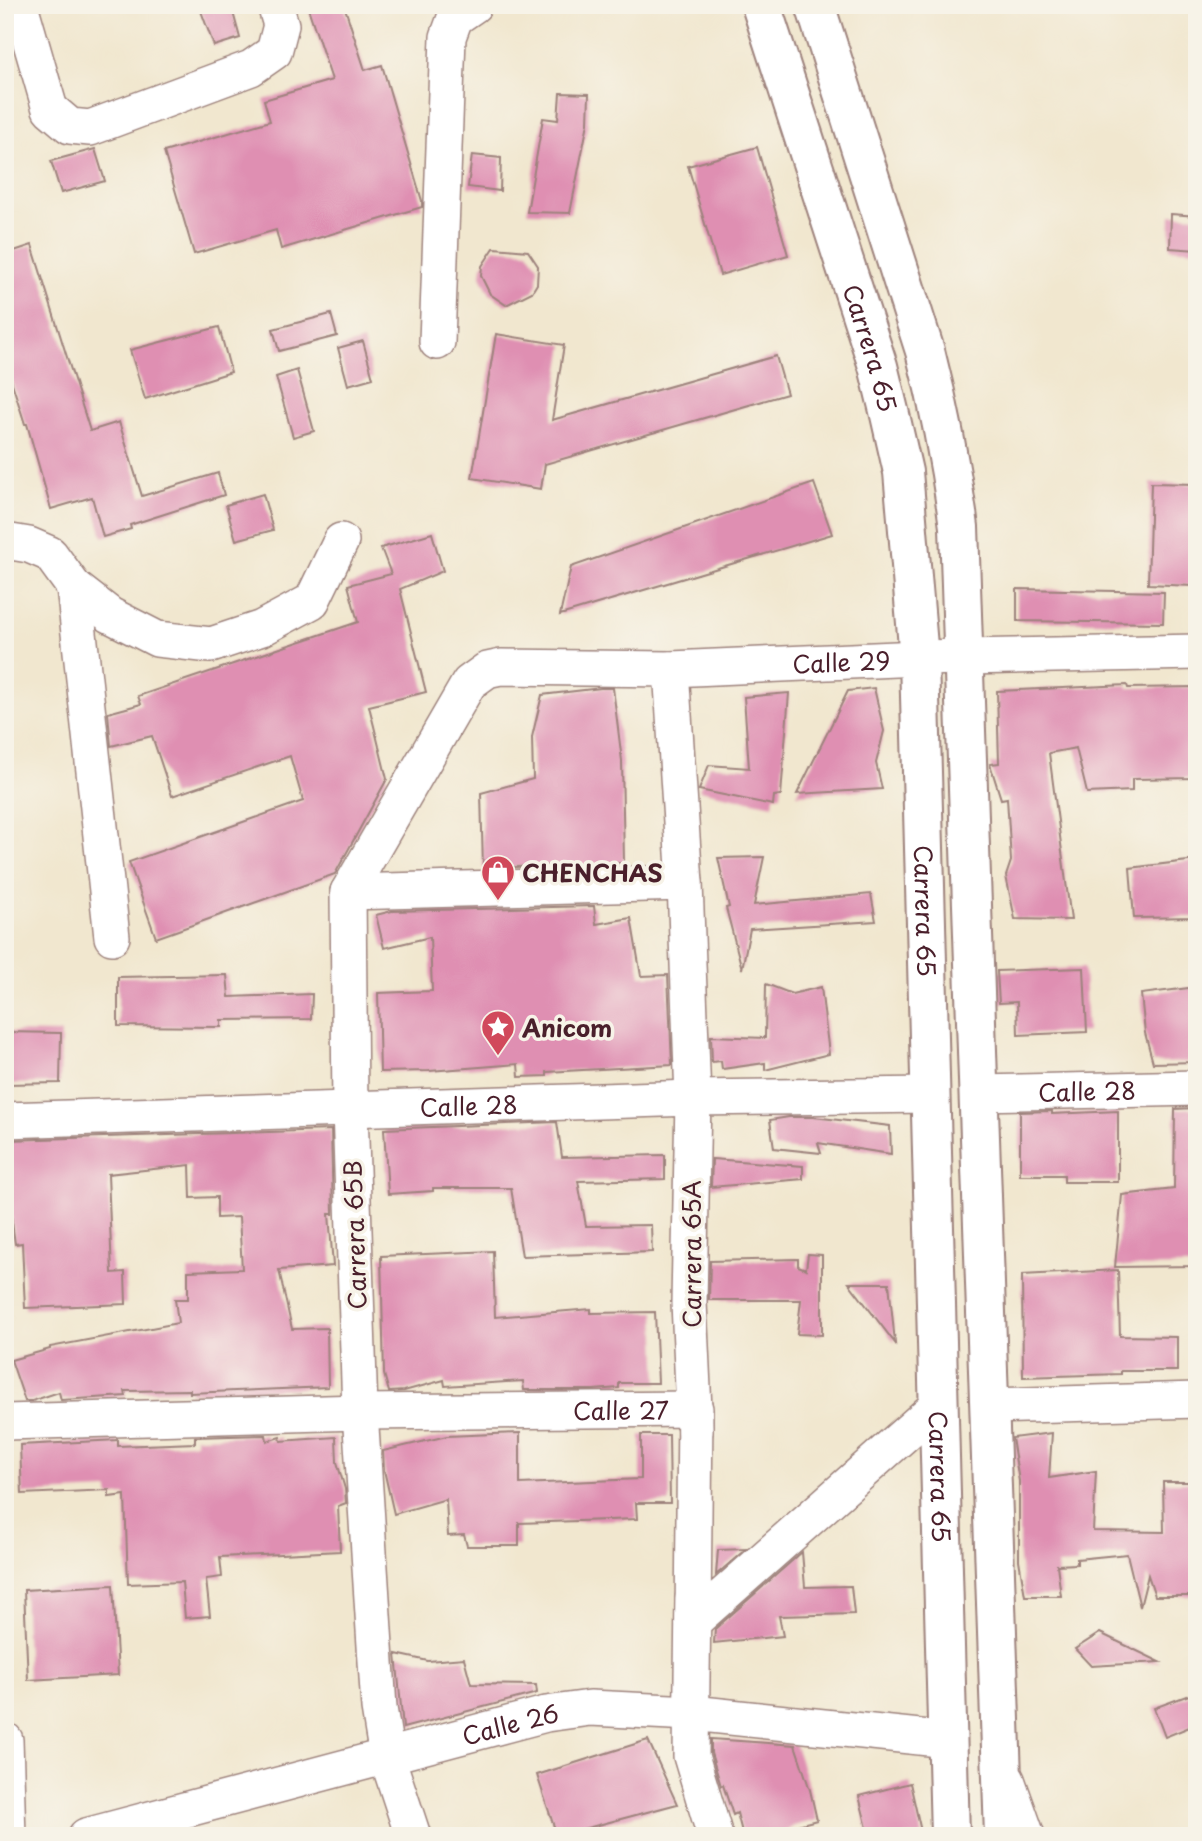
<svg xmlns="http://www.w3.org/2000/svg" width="1202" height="1841" viewBox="0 0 1202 1841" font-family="'Playpen Sans',sans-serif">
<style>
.building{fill:#df8fb2}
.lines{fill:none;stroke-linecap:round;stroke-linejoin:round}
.minor-casing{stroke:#9e837d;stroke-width:38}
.major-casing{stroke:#9e837d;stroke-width:42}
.minor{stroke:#fff;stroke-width:35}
.major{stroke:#fff;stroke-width:38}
.labels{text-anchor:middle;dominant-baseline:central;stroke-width:7;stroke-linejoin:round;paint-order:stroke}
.street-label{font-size:24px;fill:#4a1f2b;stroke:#f7f3e8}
.poi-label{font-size:24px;font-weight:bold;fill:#4a1f2b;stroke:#f7f3e8;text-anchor:start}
</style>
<rect width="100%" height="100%" fill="#f7f3e8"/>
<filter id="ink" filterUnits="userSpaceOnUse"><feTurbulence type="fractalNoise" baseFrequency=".0143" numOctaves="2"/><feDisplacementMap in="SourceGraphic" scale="14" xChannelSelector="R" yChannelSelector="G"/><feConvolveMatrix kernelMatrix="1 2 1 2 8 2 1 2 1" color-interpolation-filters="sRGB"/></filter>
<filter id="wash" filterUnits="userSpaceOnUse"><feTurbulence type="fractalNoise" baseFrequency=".00686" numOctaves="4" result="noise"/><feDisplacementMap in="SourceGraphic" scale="28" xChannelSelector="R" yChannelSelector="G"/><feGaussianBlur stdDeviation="1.57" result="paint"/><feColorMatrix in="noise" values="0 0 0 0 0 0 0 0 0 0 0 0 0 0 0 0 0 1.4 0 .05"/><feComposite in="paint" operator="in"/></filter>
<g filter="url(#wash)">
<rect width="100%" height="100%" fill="#f1e7cf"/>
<g id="blocks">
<g class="building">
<polygon points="231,5 240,38 214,46 201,11"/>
<polygon points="307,5 344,5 365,70 382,65 422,201 422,207 281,249 276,230 194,254 164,152 270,121 264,100 332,80"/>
<polygon points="560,93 589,94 588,123 570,213 527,212 543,118 558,120"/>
<polygon points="757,147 788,255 720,275 688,166"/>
<polygon points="95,149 105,181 61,193 51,161"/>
<polygon points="472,155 501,158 500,191 468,187"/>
<polygon points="1171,214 1197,216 1197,250 1170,248"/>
<polygon points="32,245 90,431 119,422 142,496 218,473 224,495 130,525 131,529 103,537 92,497 51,509 27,424 25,424 5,361 5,254"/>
<polygon points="494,248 528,251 538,266 537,284 532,292 506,305 490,294 481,276 482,266"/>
<polygon points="331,314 337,336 279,351 273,329"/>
<polygon points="219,327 231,372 145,399 130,350"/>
<polygon points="496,334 564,345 552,420 776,356 787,394 545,464 541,489 472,478"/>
<polygon points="363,341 373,378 348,385 338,348"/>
<polygon points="297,370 314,431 293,437 276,377"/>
<polygon points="814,483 832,534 560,615 571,567"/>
<polygon points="1151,483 1196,484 1193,586 1148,584"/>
<polygon points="263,494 273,530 236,540 226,505"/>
<polygon points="432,533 443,571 400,589 426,692 369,706 387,779 335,874 156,938 129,862 303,801 290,756 172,796 152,736 111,746 108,713 141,704 138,696 358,622 348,585 391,574 381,548"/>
<polygon points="1017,589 1164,592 1163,623 1017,621"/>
<polygon points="1127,685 1128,688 1197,687 1197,778 1132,779 1132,791 1087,793 1076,748 1049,753 1071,920 1015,919 1006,876 1011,861 1007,798 1001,799 990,764 999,763 997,691"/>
<polygon points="601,688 613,688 622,761 624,863 483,868 481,793 533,779 532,737 542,695"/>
<polygon points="874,688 884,731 876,763 882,789 797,794 848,691"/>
<polygon points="789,693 781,795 774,796 773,805 699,790 709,765 749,768 744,697"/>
<polygon points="764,857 754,905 871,894 876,921 750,929 742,969 726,908 729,907 718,858"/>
<polygon points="1197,860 1197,917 1134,918 1130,868"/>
<polygon points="594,906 596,924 631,918 641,976 668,975 672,1065 547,1072 547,1076 519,1077 518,1064 429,1071 380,1072 378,993 432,991 430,937 384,948 376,915 392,911"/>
<polygon points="1084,968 1087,1032 1018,1035 1017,1002 999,1003 997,971"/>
<polygon points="227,975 229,997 312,994 311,1019 221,1020 221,1027 118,1026 118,977"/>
<polygon points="766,984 792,994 821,987 829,1054 765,1070 765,1063 722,1069 721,1061 712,1062 711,1036 765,1038"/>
<polygon points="1197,987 1197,1062 1153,1063 1145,1033 1141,994"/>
<polygon points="5,1032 61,1033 60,1083 5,1084"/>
<polygon points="1197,1108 1197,1266 1115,1267 1122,1195 1174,1189 1175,1109"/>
<polygon points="1052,1111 1052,1114 1118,1111 1118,1182 1064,1182 1064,1175 1020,1175 1020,1112"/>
<polygon points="789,1117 813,1117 890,1126 891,1154 818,1143 821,1153 774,1148 770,1120"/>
<polygon points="557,1122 562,1157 665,1155 665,1179 578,1181 586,1226 651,1225 652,1252 522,1256 511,1188 433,1188 433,1191 388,1194 384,1129"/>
<polygon points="331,1130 333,1214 329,1214 333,1266 279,1270 292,1329 327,1328 328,1387 190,1393 190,1390 125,1391 126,1396 61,1400 59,1392 32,1401 25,1401 11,1360 50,1349 50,1347 178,1323 175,1299 188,1299 188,1271 242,1269 239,1217 217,1218 217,1197 191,1198 190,1165 108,1174 112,1273 125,1272 126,1304 25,1308 22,1243 15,1244 7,1185 8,1140"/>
<polygon points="712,1159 803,1166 803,1179 711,1187"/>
<polygon points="493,1251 495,1317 591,1309 591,1313 655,1312 658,1383 619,1383 619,1388 593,1390 524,1390 523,1381 445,1386 444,1380 404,1391 389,1392 384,1374 381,1256"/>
<polygon points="808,1254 822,1255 822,1335 797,1334 801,1300 709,1300 710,1261 798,1259 798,1266 806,1269"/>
<polygon points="1118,1270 1120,1336 1177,1337 1177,1371 1121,1371 1121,1374 1023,1377 1022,1275"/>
<polygon points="849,1283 889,1283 895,1343"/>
<polygon points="520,1433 520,1484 641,1479 641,1435 669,1435 670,1503 636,1503 637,1519 519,1523 519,1546 467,1546 464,1535 448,1536 446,1499 394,1514 384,1470 383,1451 447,1436"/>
<polygon points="1052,1433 1049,1478 1096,1471 1093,1531 1164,1532 1163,1482 1197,1482 1197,1596 1155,1596 1148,1575 1140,1607 1127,1554 1077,1559 1077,1564 1057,1565 1061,1596 1025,1596 1019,1560 1019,1481 1012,1438"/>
<polygon points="266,1435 267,1441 280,1437 281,1441 336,1437 337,1462 345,1489 346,1503 338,1506 340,1551 220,1557 222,1577 206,1579 210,1616 185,1618 182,1582 128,1584 125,1495 109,1497 109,1490 22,1494 20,1445 118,1440 118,1446 195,1443 195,1437"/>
<polygon points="746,1549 716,1575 718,1550"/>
<polygon points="802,1552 805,1587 851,1586 854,1614 779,1616 783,1636 714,1643 715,1629"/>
<polygon points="113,1585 118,1675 28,1680 24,1590"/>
<polygon points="1100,1633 1160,1662 1091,1666 1075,1649"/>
<polygon points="396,1654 428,1661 464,1658 471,1684 536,1685 537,1693 403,1728"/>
<polygon points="1197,1692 1197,1724 1165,1737 1154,1708"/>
<polygon points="711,1739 795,1745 810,1790 817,1820 794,1826 778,1836 743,1836 737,1813 733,1815 723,1785 721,1786 711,1753"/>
<polygon points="648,1740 677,1804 557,1836 537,1775"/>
<polygon points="910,1783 922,1836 869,1836 859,1796"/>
</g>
</g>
</g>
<g filter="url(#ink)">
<use href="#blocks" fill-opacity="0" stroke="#9e837d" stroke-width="2"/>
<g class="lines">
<g class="minor-casing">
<g id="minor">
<polyline points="20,5 50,109 70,126 90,128 251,68 274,52 281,25 275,5"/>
<polyline points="437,342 448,37 455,18 474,5"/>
<polyline points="5,541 29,545 50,554 74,587 112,937"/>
<polyline points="74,587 110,615 157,639 211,645 262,628 312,601 341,541"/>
<polyline points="671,669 685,883 693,1098 689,1303 695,1431"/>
<polyline points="348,892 685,883"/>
<path id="s1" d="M 979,1093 L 1197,1088"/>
<path id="s2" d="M 5,1120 L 693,1098 L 931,1095"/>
<polyline points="989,1406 1197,1400"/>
<path id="s3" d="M 5,1422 L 360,1412 L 695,1409 L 693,1622 L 939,1404"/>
<polyline points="693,1599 691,1756 715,1836"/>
<polyline points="5,1740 8,1836"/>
<polyline points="1007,1780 1027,1836"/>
<path id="s4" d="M 86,1836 L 546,1714 L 590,1708 L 692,1713 L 948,1740"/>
<path id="s5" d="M 413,1836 L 387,1757 L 379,1708 L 360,1412 L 350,1109 L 348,892 L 469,683 L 487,670 L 501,667 L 671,669 L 919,658 L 1197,652"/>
</g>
</g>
<g class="major-casing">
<g id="major">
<path id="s6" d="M 761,5 L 878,366 L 890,415 L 903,472 L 919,658 L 950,1836"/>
<path d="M 815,5 L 925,351 C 940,409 951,467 959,527 L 1004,1836"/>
</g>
</g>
<use href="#minor" class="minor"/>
<use href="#major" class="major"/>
</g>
</g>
<defs>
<g id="shop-pin" transform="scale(1.75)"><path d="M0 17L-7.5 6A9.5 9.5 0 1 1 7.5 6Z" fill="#d1495b" stroke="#f7f3e8"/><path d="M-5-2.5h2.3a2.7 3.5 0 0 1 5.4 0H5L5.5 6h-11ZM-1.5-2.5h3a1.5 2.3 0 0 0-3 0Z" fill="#fff"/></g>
<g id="sight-pin" transform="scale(1.75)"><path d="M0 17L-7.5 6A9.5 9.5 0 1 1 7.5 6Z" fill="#d1495b" stroke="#f7f3e8"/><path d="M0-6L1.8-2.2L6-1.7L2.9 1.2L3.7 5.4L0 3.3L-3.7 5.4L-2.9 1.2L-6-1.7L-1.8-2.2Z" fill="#fff"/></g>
</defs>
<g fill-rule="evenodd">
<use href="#shop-pin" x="498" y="872"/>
<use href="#sight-pin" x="498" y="1027"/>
</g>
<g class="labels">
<g class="street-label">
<text stroke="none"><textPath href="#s6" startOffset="360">Carrera 65</textPath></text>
<text stroke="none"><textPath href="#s5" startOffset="1568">Calle 29</textPath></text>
<text stroke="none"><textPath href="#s6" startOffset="928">Carrera 65</textPath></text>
<text stroke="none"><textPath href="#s1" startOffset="108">Calle 28</textPath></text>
<text stroke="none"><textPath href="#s2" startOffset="464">Calle 28</textPath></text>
<text transform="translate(354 1235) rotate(-92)">Carrera 65B</text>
<text transform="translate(691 1254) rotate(-90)">Carrera 65A</text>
<text stroke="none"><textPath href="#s3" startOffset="616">Calle 27</textPath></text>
<text stroke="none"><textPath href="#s6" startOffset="1494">Carrera 65</textPath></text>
<text stroke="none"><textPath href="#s4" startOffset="439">Calle 26</textPath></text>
</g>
<g class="poi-label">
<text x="522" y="872">CHENCHAS</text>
<text x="522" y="1027">Anicom</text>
</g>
</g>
<rect width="1202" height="1841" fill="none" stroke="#f7f3e8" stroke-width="28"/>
</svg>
